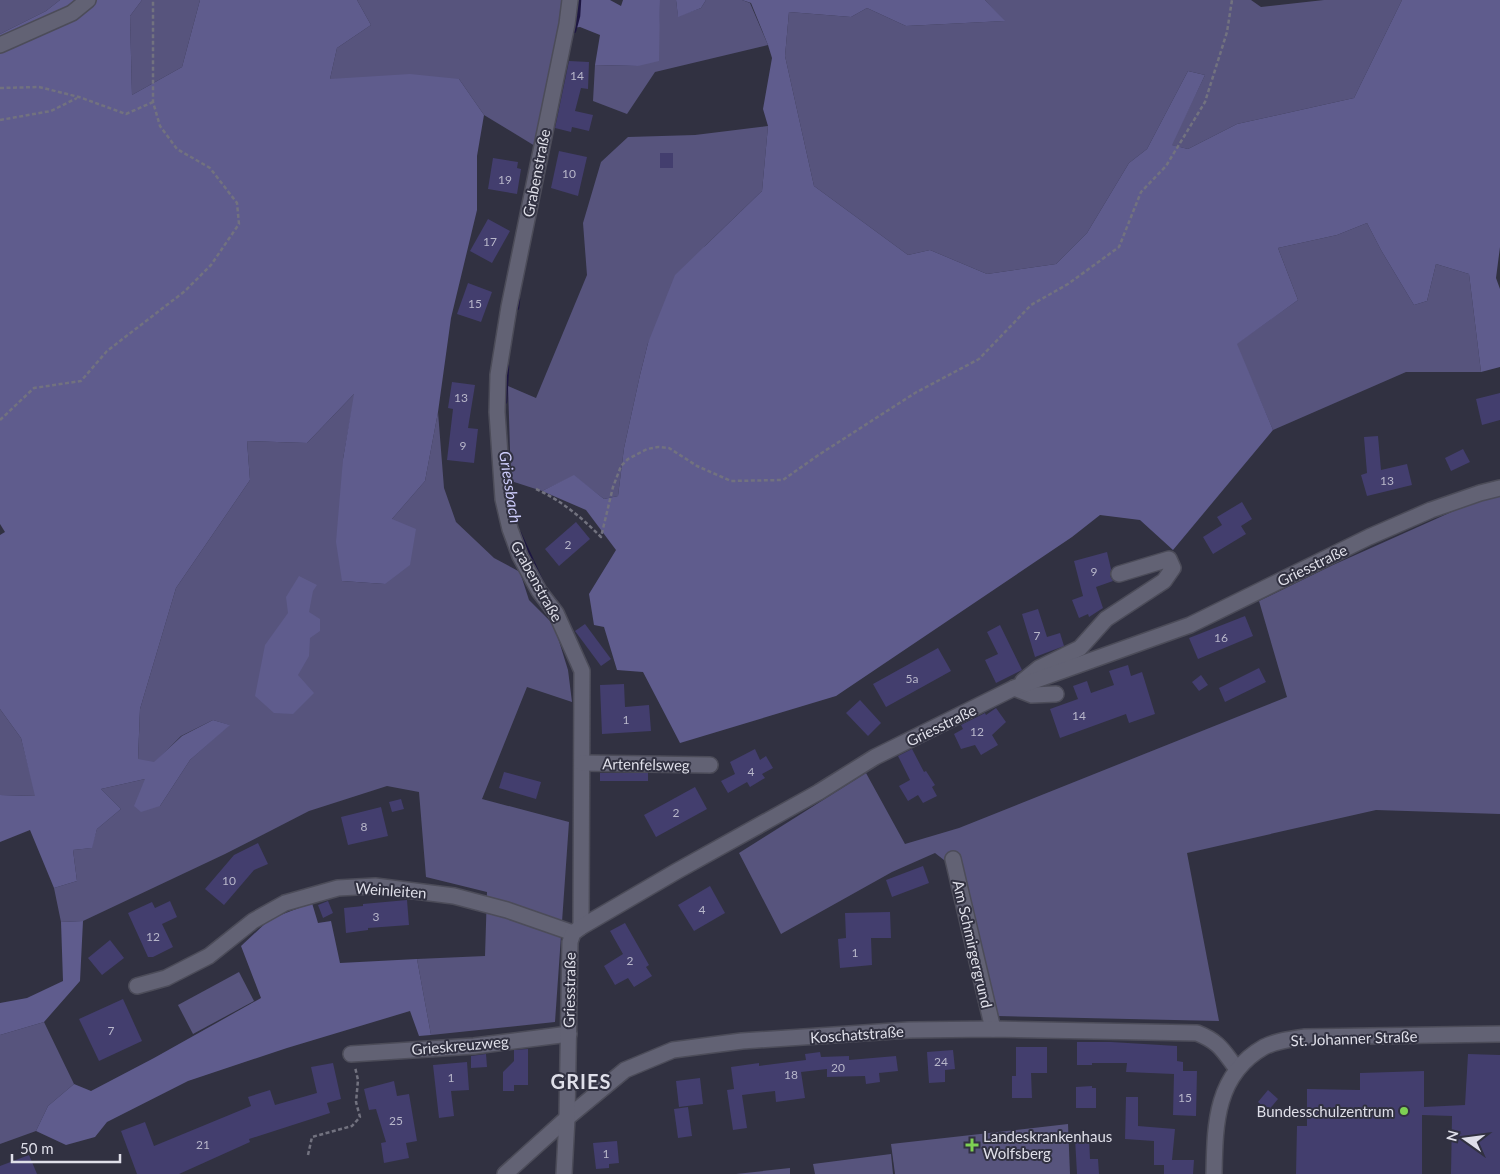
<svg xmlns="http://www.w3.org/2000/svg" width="1500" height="1174" viewBox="0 0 1500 1174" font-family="Lato,sans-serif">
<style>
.green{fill:#57547d}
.forest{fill:#5f5c8d}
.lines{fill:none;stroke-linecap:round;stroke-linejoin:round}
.stream{stroke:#1d1641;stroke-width:4.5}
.building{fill:#433e6e}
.minor-casing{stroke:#4c4c59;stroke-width:18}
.path{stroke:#72727f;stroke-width:2.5;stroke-dasharray:4 2.5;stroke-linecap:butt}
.minor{stroke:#626274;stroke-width:15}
.poi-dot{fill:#7ed153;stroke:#313141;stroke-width:2}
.labels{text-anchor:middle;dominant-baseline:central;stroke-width:4;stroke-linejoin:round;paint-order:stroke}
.number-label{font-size:12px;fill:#b8b7ca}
.street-label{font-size:15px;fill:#dfdfe9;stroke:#313141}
.poi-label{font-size:15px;fill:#dfdfe9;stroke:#313141;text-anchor:end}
.water-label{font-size:16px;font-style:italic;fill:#cccbfa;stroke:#313141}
.district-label{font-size:20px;font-weight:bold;letter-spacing:1px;fill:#dfdfe9;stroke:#313141}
</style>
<rect width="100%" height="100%" fill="#313141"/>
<g class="green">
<polygon points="0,0 60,0 46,11 0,34"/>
<polygon points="142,0 200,0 182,67 132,95 130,16"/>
<polygon points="357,0 565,0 535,146 484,115 459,79 330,79 337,48 371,25"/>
<polygon points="660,0 676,0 678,16 701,8 706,0 742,0 750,3 768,45 655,72 627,114 593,101 595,65 638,66 659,25"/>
<polygon points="985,0 1251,0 1261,7 1324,0 1402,0 1354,98 1237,124 1188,149 1171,145 1205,75 1188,71 1147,149 1129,163 1087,233 1056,264 987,274 930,250 908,255 814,186 785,56 789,12 851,17 867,8 906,26 1004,21"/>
<polygon points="768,126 762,191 705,246 648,343 640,375 624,448 618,496 604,499 574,476 542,491 511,481 508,386 536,398 587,275 583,223 601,162 628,137 695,135"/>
<polygon points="1367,223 1381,250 1414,305 1427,301 1436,264 1469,274 1481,372 1406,372 1273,430 1236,344 1298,300 1278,248 1337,235"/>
<polygon points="355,393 343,459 342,581 385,584 392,519 425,481 438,412 444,488 456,522 494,558 520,572 529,600 554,625 568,670 572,702 527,687 482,799 569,822 555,1022 431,1035 417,959 485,956 487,892 426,877 419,792 387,786 309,811 225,854 83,921 61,922 54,888 77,881 73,850 91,848 97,829 121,809 101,789 145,779 160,806 190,760 229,725 213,720 181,736 154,763 138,760 140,709 176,588 250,480 247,441 307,443"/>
<polygon points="1500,494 1500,814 1376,810 1187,853 1219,1021 998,1016 958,857 944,860 935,853 892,872 781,934 739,853 866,773 905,844 959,828 1287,697 1259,601 1333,565 1476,501"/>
<polygon points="0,709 21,738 36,796 0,795"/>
<polygon points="239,972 254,1001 193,1034 178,1005"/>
<polygon points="44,1022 74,1084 48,1106 36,1131 0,1144 0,1035"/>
<polygon points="1068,1124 1070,1174 895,1174 891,1144"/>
<polygon points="891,1154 893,1174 815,1174 813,1164"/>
<polygon points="790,1168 790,1174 736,1174"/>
</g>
<g class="forest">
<polygon points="60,0 142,0 130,16 132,95 182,67 200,0 357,0 371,25 337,48 330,79 410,74 459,79 484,115 477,156 477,210 451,318 438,412 425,481 392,519 416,529 410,565 385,584 342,581 336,542 343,459 354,394 307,443 247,441 250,480 176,588 140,709 138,759 154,762 182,736 213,720 230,725 190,760 160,806 141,812 134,806 145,779 101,789 121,809 97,829 92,848 73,850 77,881 54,888 30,830 0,842 0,795 35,796 21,738 0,709 0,535 5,532 0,524 0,34 46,11"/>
<polygon points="565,0 610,0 621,6 623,0 660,0 659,61 638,66 595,65 600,35 580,27 564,29"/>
<polygon points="676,0 706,0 701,8 678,17"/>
<polygon points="742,0 985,0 1005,21 906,26 867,8 851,17 789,12 785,56 814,186 908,255 930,250 987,274 1056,264 1087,233 1129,163 1147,149 1188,71 1205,75 1172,145 1188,149 1237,124 1354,98 1402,0 1500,0 1500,247 1496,278 1500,289 1500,367 1481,372 1469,274 1436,264 1427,301 1414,305 1381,250 1367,223 1337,235 1278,248 1298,300 1237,344 1273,430 1173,550 1140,520 1100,515 1072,537 836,696 680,743 643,672 617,670 604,627 594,625 589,594 616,550 586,510 542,491 574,475 604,499 618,496 624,448 640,375 648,343 675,275 762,191 768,126 763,109 772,58 768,45 751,3"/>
<polygon points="299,576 317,585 313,591 309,612 320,619 320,631 310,638 309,656 298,675 314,693 293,714 274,713 255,696 265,645 288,613 286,597"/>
<polygon points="312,903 318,923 331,921 340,963 417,959 431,1035 419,1036 410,1011 287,1048 188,1081 107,1122 95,1137 66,1145 36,1131 48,1106 74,1084 91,1091 154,1058 261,998 241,946 270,919"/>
<polygon points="83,921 80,981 44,1022 0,1035 0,1003 27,998 63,981 61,922"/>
</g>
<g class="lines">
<g class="stream">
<polyline points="574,31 578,16 579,0"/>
<polyline points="517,308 518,299"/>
<polyline points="505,402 507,366"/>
<polyline points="509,479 512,509"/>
<polyline points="519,533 542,583"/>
</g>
</g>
<g class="building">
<polygon points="569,61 589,62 588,89 581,88 575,111 593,115 589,131 572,127 571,132 555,128"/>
<polygon points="559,151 587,157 578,196 551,188"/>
<rect x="660" y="153" width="13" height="15"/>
<polygon points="493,158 518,162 517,168 521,169 517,194 488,189"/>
<polygon points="488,219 510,231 492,263 470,251"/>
<polygon points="468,283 492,292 481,322 457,314"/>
<polygon points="452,382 475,385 468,428 478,429 474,463 447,460 453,409 448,408"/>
<polygon points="1500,393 1500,420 1482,425 1476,399"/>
<polygon points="1378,436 1381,470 1407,464 1412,485 1367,496 1361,475 1367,473 1364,437"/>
<polygon points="1463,449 1470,462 1451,471 1445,458"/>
<polygon points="1242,502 1252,519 1241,526 1246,534 1213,554 1203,537 1222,525 1217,517"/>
<polygon points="576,522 590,539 559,566 545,549"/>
<polygon points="1107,552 1111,569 1110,576 1113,581 1096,587 1103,608 1089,617 1088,614 1079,618 1072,600 1083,596 1074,561"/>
<polygon points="1038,609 1047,637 1060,633 1064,646 1035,657 1022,614"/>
<polygon points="1245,616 1253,636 1198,659 1189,638"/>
<polygon points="585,624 611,659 601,666 575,631"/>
<polygon points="1000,625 1022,670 996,683 985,660 998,654 987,632"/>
<polygon points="938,648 951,671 886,707 873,684"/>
<polygon points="1128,665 1131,676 1142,672 1155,714 1129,723 1126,714 1060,738 1050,709 1078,699 1073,686 1087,681 1091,693 1114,685 1109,671"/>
<polygon points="1259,668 1266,682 1225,702 1219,688"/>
<polygon points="1201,675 1208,685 1199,691 1192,682"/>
<polygon points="624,684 625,707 649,705 651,731 602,734 600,685"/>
<polygon points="860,700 881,723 868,736 846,713"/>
<polygon points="996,708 1006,722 992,735 998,745 981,755 975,745 961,749 954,734 963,729 961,725 985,713 986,715"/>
<polygon points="755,749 760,760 766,756 773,768 762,774 765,778 750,787 747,782 728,793 721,781 735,774 730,762"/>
<polygon points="912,749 924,772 926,771 935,785 932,787 937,796 923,803 918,795 908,801 899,786 910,780 898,756"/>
<polygon points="504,772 541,782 536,799 499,788"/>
<rect x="600" y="773" width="48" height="8"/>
<polygon points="695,787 707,809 656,837 644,815"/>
<polygon points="401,799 404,809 392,812 389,802"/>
<polygon points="381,807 388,836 348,845 341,817"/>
<polygon points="258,843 268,864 254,870 224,905 205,889 234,855"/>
<polygon points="923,866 929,883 892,897 886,880"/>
<polygon points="710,886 725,913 694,931 678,905"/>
<polygon points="407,900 409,925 368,928 368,930 346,933 344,908 363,906 363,904"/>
<polygon points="170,901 177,917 162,924 173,947 153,957 148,957 128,913 152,902 155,908"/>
<polygon points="328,901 333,913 323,918 318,905"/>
<polygon points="890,912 891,938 871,938 872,965 840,968 838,939 846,938 845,913"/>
<polygon points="625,923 649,965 646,967 652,976 634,987 628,978 615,985 604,966 623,954 610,931"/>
<polygon points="110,940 124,958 102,975 88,958"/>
<polygon points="123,999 142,1041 99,1061 79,1019"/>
<polygon points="1077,1042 1111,1042 1177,1046 1177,1061 1183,1062 1183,1071 1197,1071 1196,1116 1173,1115 1174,1074 1126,1072 1127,1063 1092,1063 1092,1065 1077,1065"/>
<polygon points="1016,1047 1047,1047 1047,1073 1031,1073 1032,1098 1012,1098 1012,1076 1016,1076"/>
<polygon points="528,1049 528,1085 514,1085 514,1091 503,1091 503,1072 514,1061 514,1050"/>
<polygon points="953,1050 955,1069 945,1070 945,1082 929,1083 927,1052"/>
<polygon points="820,1052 821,1057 849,1056 849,1060 896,1056 898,1071 879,1073 880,1082 866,1084 865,1076 827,1077 827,1069 801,1072 805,1098 776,1102 775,1091 742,1095 747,1128 733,1130 727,1090 734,1089 731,1067 759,1063 759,1066 806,1060 805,1054"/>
<polygon points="486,1054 487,1067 471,1068 471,1056"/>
<polygon points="1468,1054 1500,1055 1500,1174 1451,1174 1452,1116 1422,1115 1422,1174 1296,1174 1297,1126 1307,1126 1307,1089 1360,1090 1360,1073 1424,1071 1424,1107 1465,1105"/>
<polygon points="467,1062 469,1090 451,1091 454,1116 439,1118 433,1065"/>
<polygon points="333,1063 341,1099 327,1103 330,1113 249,1139 250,1142 179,1174 137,1174 121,1131 145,1122 154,1146 251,1106 248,1097 270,1090 275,1105 317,1093 311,1067"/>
<polygon points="700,1078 703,1104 679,1107 676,1081"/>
<polygon points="394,1081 397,1096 409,1094 417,1141 406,1143 409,1158 384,1163 381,1143 386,1142 376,1109 369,1110 364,1089"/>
<polygon points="1092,1086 1092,1088 1096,1088 1096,1108 1076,1108 1076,1087"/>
<polygon points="1268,1090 1278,1099 1268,1111 1258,1102"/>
<polygon points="1126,1097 1138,1097 1138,1126 1175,1129 1172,1160 1194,1160 1193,1174 1164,1174 1164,1165 1154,1165 1154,1141 1125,1139"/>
<polygon points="688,1107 692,1136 678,1138 674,1109"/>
<polygon points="1089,1137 1090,1159 1098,1159 1099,1174 1077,1174 1075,1138"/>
<polygon points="617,1141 619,1163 609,1164 609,1168 596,1169 593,1143"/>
<polygon points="29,1155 37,1174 0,1174 0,1166"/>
</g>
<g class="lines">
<g class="minor-casing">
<g id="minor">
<polyline points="570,0 567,24 509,307 498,375 497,412 503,499 510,529 520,556 539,591 556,613 582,671 581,927"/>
<polyline points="0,45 72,13 88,0"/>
<polyline points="1023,681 1039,668 1080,648 1106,619 1164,581 1173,568 1169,559 1119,574"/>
<polyline points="1014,688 1032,695 1056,694"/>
<polyline points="582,763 710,765"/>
<polyline points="953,859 993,1029"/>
<polyline points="137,986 166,978 209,956 253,921 285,903 338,888 375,886 454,896 507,910 573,933"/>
<polyline points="351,1054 474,1046 569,1034"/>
<path d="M 505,1174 L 567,1118 L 625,1070 L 673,1050 L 742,1041 L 909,1030 L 993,1029 L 1197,1033 C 1220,1042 1223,1051 1237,1069"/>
<polyline points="564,1174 567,1118 570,942 573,933 581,927 677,871 819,792 875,757 1014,688 1190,625 1369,537 1431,510 1480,493 1500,488"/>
<path d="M 1214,1174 C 1215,1125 1215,1075 1264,1047 C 1276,1041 1291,1039 1305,1037 L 1500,1034"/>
</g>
</g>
<g class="path">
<polyline points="0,88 39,87 79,97 126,114 153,102"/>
<polyline points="0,120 51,111 77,98"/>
<polyline points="0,420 34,388 81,381 107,351 185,291 211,265 239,224 237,203 210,168 177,149 160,126 153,102 153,0"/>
<path d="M 536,489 C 562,501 581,517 601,537 L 613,487 L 621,466 L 628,459 L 647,449 L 658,447 L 669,448 L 697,466 L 731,481 L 783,480 L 820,454 L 915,393 L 979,359 L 1031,305 L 1068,284 L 1119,247 L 1141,192 L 1166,166 L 1205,102 L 1227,32 L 1232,0"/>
<polyline points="308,1155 312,1137 352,1126 360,1117 356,1102 358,1080 355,1067"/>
</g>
<use href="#minor" class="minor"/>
</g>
<g class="poi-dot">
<circle cx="1404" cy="1111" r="5"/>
<path d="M969.5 1137.5h5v5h5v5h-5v5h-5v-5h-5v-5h5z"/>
</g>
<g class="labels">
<g class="number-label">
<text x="577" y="75">14</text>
<text x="569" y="173">10</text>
<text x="505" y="179">19</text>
<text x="490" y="241">17</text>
<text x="475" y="303">15</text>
<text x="461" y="397">13</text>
<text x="463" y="445">9</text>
<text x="1387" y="480">13</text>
<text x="568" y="544">2</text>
<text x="1094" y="571">9</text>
<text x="1037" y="635">7</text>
<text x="1221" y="637">16</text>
<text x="912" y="678">5a</text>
<text x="1079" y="715">14</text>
<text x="626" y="719">1</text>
<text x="977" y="731">12</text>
<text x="751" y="771">4</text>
<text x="676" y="812">2</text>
<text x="364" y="826">8</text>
<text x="229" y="880">10</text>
<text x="702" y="909">4</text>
<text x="376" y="916">3</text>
<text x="153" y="936">12</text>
<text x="855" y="952">1</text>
<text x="630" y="960">2</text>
<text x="111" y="1030">7</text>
<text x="941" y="1061">24</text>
<text x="838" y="1067">20</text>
<text x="791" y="1074">18</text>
<text x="451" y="1077">1</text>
<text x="1185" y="1097">15</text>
<text x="396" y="1120">25</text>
<text x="203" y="1144">21</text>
<text x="606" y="1153">1</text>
</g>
<g class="street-label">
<text transform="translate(536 173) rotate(-79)">Grabenstraße</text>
<text transform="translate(1312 565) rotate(-26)">Griesstraße</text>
<text transform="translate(537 581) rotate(61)">Grabenstraße</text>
<text transform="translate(941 725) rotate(-26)">Griesstraße</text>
<text transform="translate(646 764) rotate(1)">Artenfelsweg</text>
<text transform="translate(391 890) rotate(4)">Weinleiten</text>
<text transform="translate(973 944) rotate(77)">Am Schmirgergrund</text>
<text transform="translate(569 990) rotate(-89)">Griesstraße</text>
<text transform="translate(857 1034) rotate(-4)">Koschatstraße</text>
<text transform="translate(1354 1038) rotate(-2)">St. Johanner Straße</text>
<text transform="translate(460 1045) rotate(-5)">Grieskreuzweg</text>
</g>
<g class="poi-label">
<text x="1394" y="1111">Bundesschulzentrum</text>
<text x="983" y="1136" text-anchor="start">Landeskrankenhaus<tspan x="983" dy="17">Wolfsberg</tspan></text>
</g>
<g class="water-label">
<text transform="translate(511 487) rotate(81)">Griessbach</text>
</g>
<g class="district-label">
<text x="581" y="1081">GRIES</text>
</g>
</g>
<g transform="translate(1465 1139) rotate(284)" stroke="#313141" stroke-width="4" paint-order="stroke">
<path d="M0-4L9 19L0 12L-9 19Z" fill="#dfdfe9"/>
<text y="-8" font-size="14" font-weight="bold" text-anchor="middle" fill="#dfdfe9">N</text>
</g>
<path d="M12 1154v8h108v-8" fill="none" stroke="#dfdfe9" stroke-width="2.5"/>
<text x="20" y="1154" font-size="15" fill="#dfdfe9" stroke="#313141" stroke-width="4" paint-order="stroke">50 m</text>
</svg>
